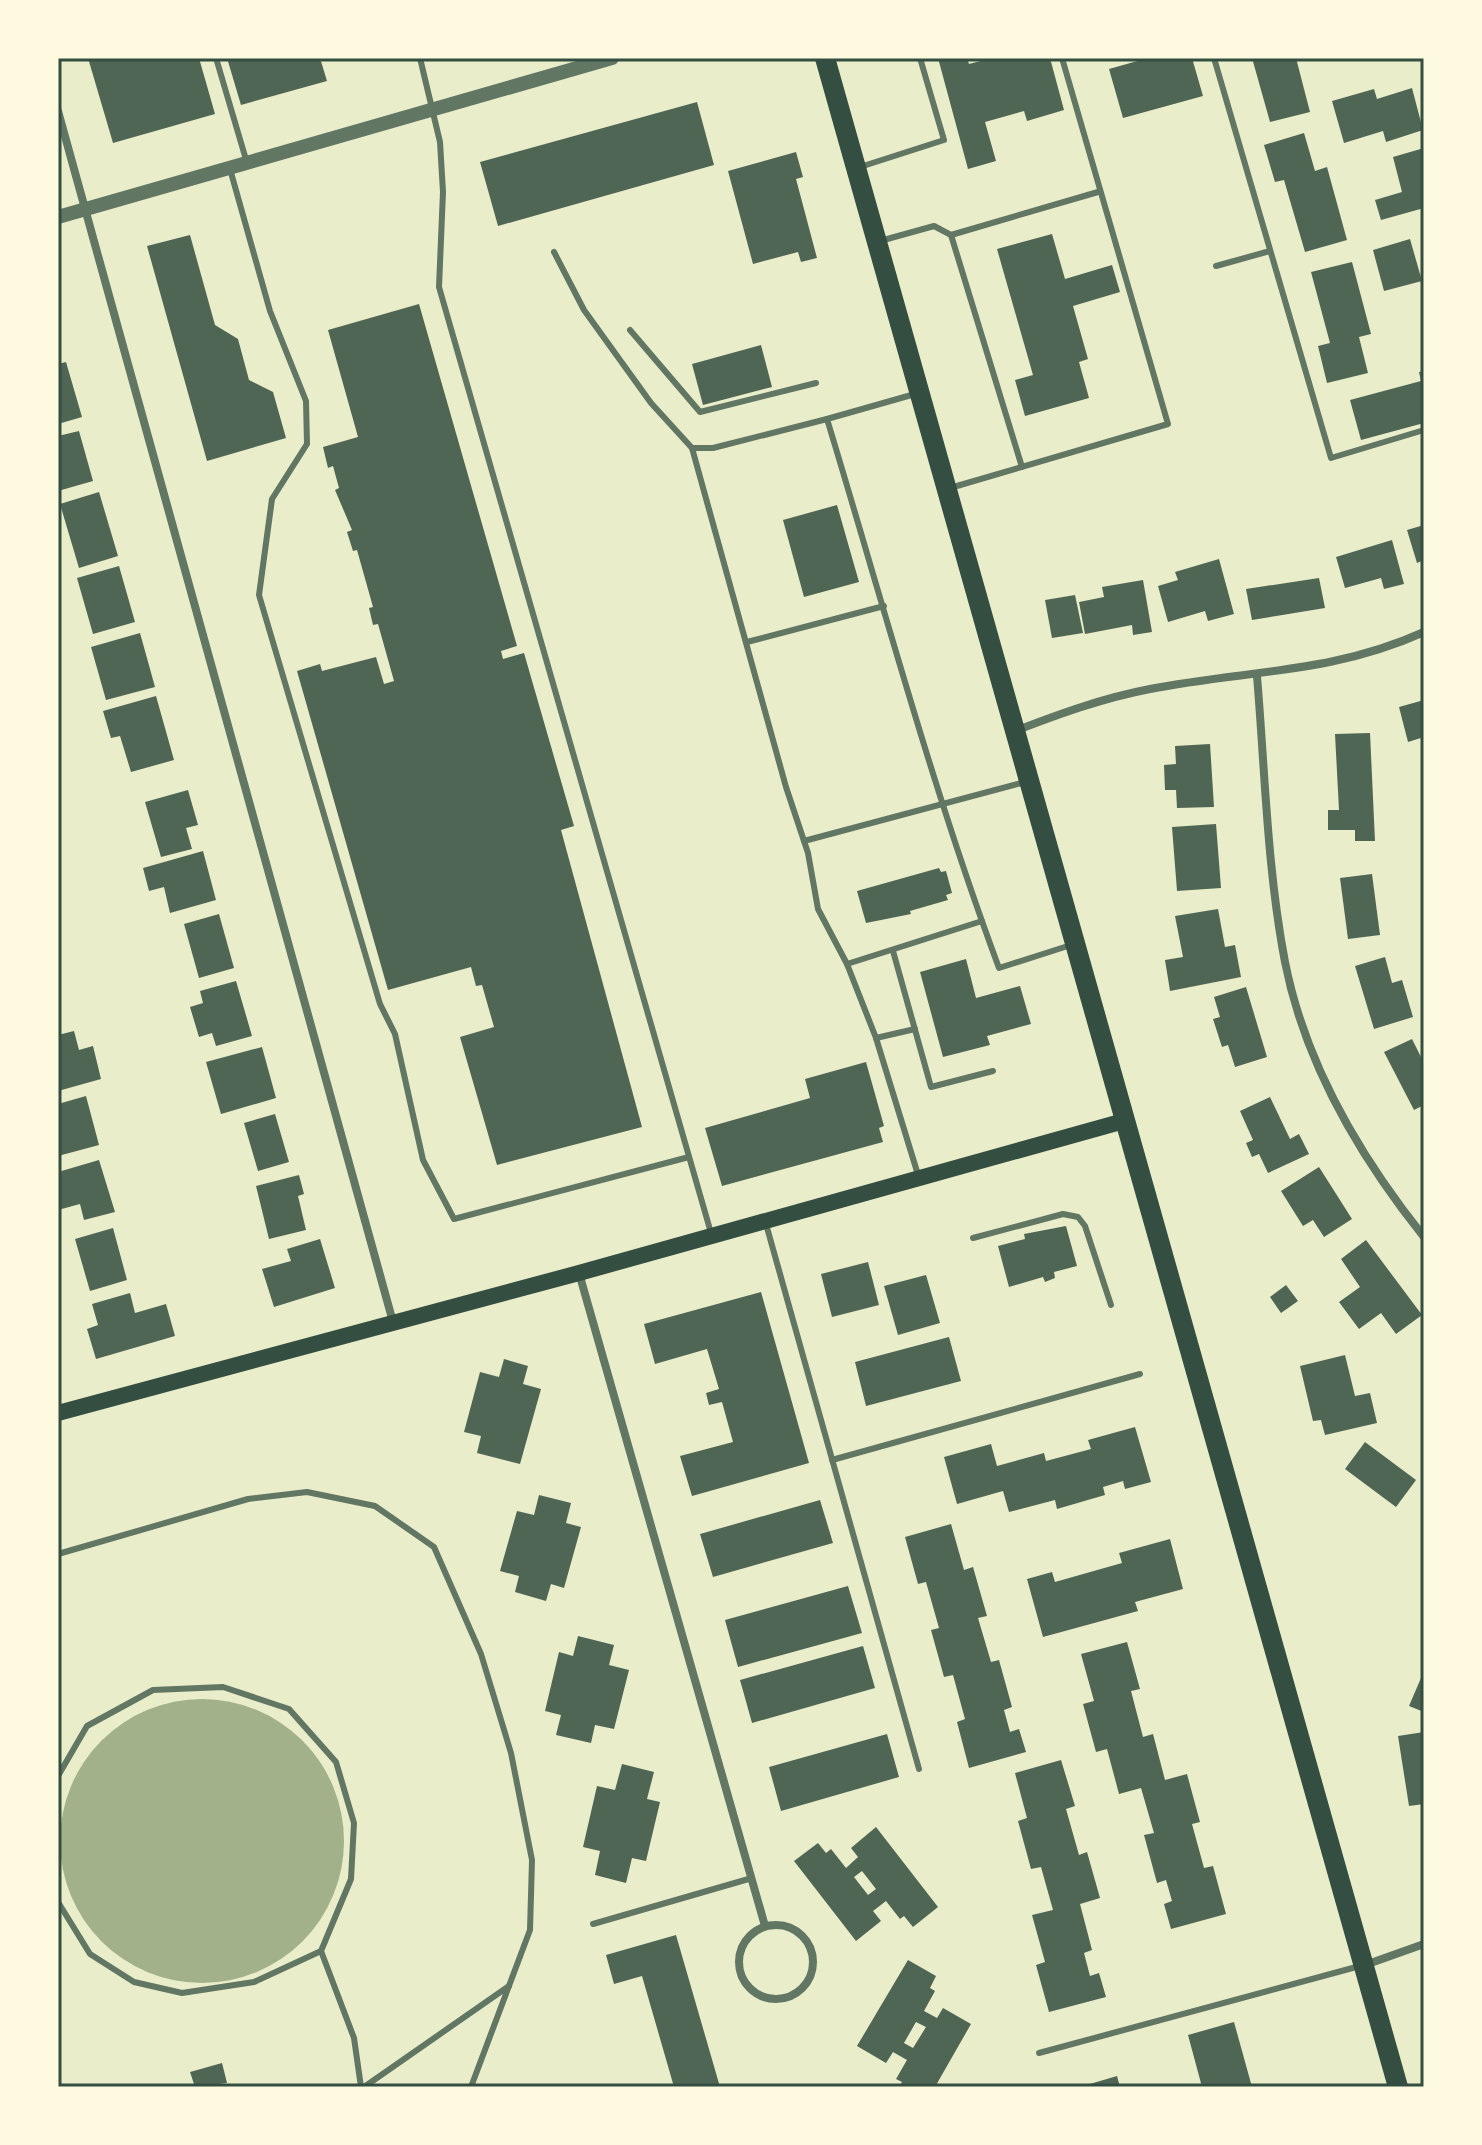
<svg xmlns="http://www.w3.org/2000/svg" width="1482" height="2145" viewBox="0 0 1482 2145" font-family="'Fira Sans Condensed',sans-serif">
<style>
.water{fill:#a3b18a}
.building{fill:#4f6655;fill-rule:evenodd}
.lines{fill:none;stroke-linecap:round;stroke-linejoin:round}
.service{stroke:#617663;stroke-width:6}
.minor{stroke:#617663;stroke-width:8}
.tertiary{stroke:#617663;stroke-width:14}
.secondary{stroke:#344e41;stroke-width:16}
.primary{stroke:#344e41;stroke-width:20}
.neatline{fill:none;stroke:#344e41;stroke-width:3}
</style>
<rect width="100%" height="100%" fill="#e9edc9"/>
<circle class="water" cx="202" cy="1841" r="142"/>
<g class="building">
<polygon points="88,58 199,58 215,114 113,143"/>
<polygon points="227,58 320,58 327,81 241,105"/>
<polygon points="938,58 967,58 969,64 992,58 1050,58 1064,110 1027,121 1024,111 985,122 996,161 968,169"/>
<polygon points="1148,58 1192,58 1203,96 1123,118 1109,69"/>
<polygon points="1252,58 1296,58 1310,112 1270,122"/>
<polygon points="1412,88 1423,130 1386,142 1383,131 1344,143 1332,101 1374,89 1377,99"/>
<polygon points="697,102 714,165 498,226 480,162"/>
<polygon points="1304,133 1315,171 1327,167 1347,240 1305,252 1284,180 1275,182 1264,145"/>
<polygon points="1424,148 1424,208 1381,220 1375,200 1402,192 1393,157"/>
<polygon points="796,152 803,177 796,179 817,258 801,262 798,252 753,264 728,171"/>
<polygon points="1052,234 1065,279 1112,265 1120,292 1073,306 1088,359 1079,362 1089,398 1025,416 1015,380 1033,375 997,249"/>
<polygon points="190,235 215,325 238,339 249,380 273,392 286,438 207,461 147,246"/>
<polygon points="1410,239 1422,281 1384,291 1373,250"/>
<polygon points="1352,262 1371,334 1359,337 1368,373 1327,383 1318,346 1330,343 1311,272"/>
<polygon points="419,304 517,646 501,651 503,659 524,653 574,826 561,830 642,1127 497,1165 460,1037 494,1027 482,985 476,986 471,967 388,990 297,671 320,664 322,671 376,657 384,684 394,681 378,624 373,625 369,608 373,607 357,550 353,551 347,532 352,530 335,490 339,488 333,466 328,468 323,447 358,437 328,330"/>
<polygon points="761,345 772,387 703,405 692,364"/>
<polygon points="66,362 82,417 58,424 58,364"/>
<polygon points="1424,371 1424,423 1361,440 1350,400 1421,381 1419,372"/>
<polygon points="79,431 93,481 58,491 58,436"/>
<polygon points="99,492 118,556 79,568 60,504"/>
<polygon points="837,505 859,582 804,597 783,520"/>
<polygon points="1424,525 1424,560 1417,563 1407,530"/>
<polygon points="1392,540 1404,584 1384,589 1381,578 1345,588 1336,557"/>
<polygon points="1219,559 1234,614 1208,621 1205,611 1168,622 1158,586 1178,580 1175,572"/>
<polygon points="119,566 135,622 93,634 77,578"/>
<polygon points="1319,578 1325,608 1252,620 1246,589"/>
<polygon points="1143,580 1152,632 1133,635 1132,625 1085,634 1079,602 1104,597 1102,587"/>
<polygon points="1075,595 1083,633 1052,638 1045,600"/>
<polygon points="140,633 155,687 106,700 91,647"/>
<polygon points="156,696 174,760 131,772 120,736 111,738 103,711"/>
<polygon points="1424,700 1424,737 1408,742 1399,707"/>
<polygon points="1370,733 1375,841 1355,841 1355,830 1328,830 1328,810 1339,810 1335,734"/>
<polygon points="1210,744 1214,807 1177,808 1176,790 1165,790 1164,765 1176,764 1175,746"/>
<polygon points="188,790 198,825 186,828 192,849 161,857 145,802"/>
<polygon points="1216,824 1221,888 1177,891 1172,827"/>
<polygon points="203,851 216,900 170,913 164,887 149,891 143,868"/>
<polygon points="939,868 941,872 946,871 952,893 946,895 948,900 910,911 911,914 866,923 857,891"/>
<polygon points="1372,874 1380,935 1348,939 1340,878"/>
<polygon points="1218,909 1225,947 1235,945 1241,977 1170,991 1165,960 1183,957 1175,916"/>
<polygon points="219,914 234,968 199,978 184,924"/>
<polygon points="1385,957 1392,983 1402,980 1413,1017 1374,1029 1355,966"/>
<polygon points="966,959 976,998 1020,986 1031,1024 987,1036 990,1045 943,1057 920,972"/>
<polygon points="236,981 252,1036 216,1046 212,1033 199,1037 190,1007 203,1003 200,991"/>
<polygon points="1246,987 1267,1057 1235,1067 1228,1045 1222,1047 1213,1019 1220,1017 1214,997"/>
<polygon points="74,1031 79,1050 93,1046 101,1079 58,1091 58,1035"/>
<polygon points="1412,1039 1424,1063 1424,1105 1414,1110 1384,1052"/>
<polygon points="262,1047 276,1098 221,1114 206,1062"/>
<polygon points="866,1062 884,1126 879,1128 883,1142 722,1186 705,1128 810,1098 805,1079"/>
<polygon points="86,1096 99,1145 58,1156 58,1104"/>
<polygon points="1270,1097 1290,1139 1299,1134 1309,1154 1268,1173 1259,1154 1252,1157 1246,1143 1253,1140 1240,1111"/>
<polygon points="275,1114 289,1162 258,1171 244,1123"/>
<polygon points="99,1160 115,1212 84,1220 80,1204 58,1210 58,1172"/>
<polygon points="1319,1167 1352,1219 1324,1237 1313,1220 1303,1226 1281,1191"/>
<polygon points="299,1175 304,1194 298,1196 306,1230 269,1239 256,1186"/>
<polygon points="1066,1226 1077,1266 1054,1272 1055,1278 1045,1282 1043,1277 1009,1287 998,1246 1025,1239 1024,1234"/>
<polygon points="113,1228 127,1280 90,1291 75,1239"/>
<polygon points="320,1239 335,1288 274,1307 262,1269 291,1261 287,1249"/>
<polygon points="1366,1240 1422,1315 1396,1334 1381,1313 1359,1329 1339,1302 1360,1287 1341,1259"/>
<polygon points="868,1262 879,1305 832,1317 821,1274"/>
<polygon points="926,1275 940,1323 898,1335 884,1286"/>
<polygon points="1286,1285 1298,1301 1281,1313 1270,1297"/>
<polygon points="761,1292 809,1463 692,1496 680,1456 733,1442 722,1402 709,1405 706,1393 719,1389 707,1349 655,1364 644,1324"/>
<polygon points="130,1293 135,1313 166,1304 175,1336 96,1359 87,1329 98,1325 92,1304"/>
<polygon points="949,1337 961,1381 866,1406 855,1362"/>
<polygon points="1345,1355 1355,1396 1370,1393 1377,1423 1325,1435 1321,1420 1313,1421 1300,1366"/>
<polygon points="504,1359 528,1366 523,1384 541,1389 520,1464 477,1453 481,1436 464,1432 480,1372 499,1377"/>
<polygon points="1135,1427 1151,1482 1125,1489 1123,1481 1103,1487 1105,1495 1057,1509 1055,1500 1009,1512 1003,1491 957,1504 944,1457 991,1444 997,1466 1044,1453 1046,1461 1091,1449 1088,1440"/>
<polygon points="1365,1442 1416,1480 1396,1507 1345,1469"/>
<polygon points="539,1495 571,1503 566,1523 581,1527 564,1588 551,1584 546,1601 515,1592 519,1576 500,1571 517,1511 534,1515"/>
<polygon points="820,1500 833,1543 713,1577 700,1534"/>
<polygon points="951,1524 964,1570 973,1567 987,1616 978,1618 991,1662 999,1660 1012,1707 1004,1710 1010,1732 1019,1729 1026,1752 969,1768 957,1722 965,1719 953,1675 944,1677 931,1630 939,1628 926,1582 918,1584 905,1537"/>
<polygon points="1170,1539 1183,1589 1135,1602 1138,1611 1043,1637 1027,1579 1052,1572 1055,1582 1122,1563 1119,1553"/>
<polygon points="848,1586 862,1633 738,1667 725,1620"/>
<polygon points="578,1636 614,1645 609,1665 629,1670 614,1729 595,1725 591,1743 556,1735 561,1715 545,1711 559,1652 573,1656"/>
<polygon points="1127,1642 1140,1689 1131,1691 1143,1737 1153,1734 1165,1780 1187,1774 1200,1822 1192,1824 1204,1868 1213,1866 1226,1914 1171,1929 1164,1904 1172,1901 1166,1880 1157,1883 1144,1835 1154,1833 1141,1788 1119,1794 1107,1749 1096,1752 1083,1704 1094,1701 1081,1654"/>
<polygon points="863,1646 875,1688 752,1723 740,1680"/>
<polygon points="1424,1671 1424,1712 1409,1706"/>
<polygon points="1424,1732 1424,1804 1409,1806 1398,1736"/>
<polygon points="887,1734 899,1777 781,1811 769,1767"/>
<polygon points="1061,1760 1075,1806 1066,1809 1079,1855 1087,1852 1100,1898 1080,1904 1092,1950 1084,1953 1090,1976 1099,1973 1106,1997 1049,2012 1036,1965 1045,1962 1032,1915 1053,1910 1041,1867 1031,1869 1018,1821 1027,1818 1015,1773"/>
<polygon points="622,1764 654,1772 647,1799 660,1802 646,1861 632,1858 626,1883 595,1875 600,1851 583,1847 597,1786 615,1790"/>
<path d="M 876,1827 L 938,1907 L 913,1927 L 904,1916 L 900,1919 L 886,1901 L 873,1911 L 881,1921 L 856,1941 L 794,1861 L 818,1843 L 826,1853 L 831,1849 L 846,1868 L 858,1857 L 851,1848 ZM 862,1871 L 876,1889 L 868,1895 L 854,1877 Z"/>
<polygon points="676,1935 720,2087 674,2087 642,1976 614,1984 606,1955"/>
<path d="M 908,1960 L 936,1976 L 930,1988 L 935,1991 L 924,2011 L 937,2018 L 943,2008 L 971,2024 L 935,2087 L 899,2087 L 902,2082 L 896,2079 L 907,2060 L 893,2052 L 886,2063 L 857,2046 ZM 916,2022 L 926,2027 L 913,2048 L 904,2043 Z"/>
<polygon points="1234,2022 1252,2087 1202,2087 1188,2035"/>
<polygon points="222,2063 227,2083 195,2087 190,2072"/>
<polygon points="1117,2076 1120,2087 1083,2087 1083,2086"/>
</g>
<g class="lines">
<g class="service">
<polyline points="216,58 247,163"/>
<polyline points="420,58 440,142 443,192 439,287 711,1233"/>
<polyline points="1214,58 1331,458 1424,430"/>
<polyline points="860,167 944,140 920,58"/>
<polyline points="230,169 270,311 306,401 307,444 272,499 259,595 380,1004 395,1034 423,1160 454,1219 689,1157"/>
<polyline points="951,235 1022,467"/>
<polyline points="880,241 934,226 951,235 1098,192"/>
<polyline points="554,252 584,310 651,403 692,448 786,787 808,853 818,909 847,964 876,1038 919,1178"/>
<polyline points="1216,266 1270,251"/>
<polyline points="630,330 700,412 816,383"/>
<path d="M 915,394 L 827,419 C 883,603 932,788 999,968 L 1071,945"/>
<polyline points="692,448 713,448 827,419"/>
<polyline points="950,488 1168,424 1062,58"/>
<polyline points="747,642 884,606"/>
<polyline points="804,841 1025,782"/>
<polyline points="893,951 931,1087 993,1071"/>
<polyline points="847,964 982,921"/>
<polyline points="876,1038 915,1029"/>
<polyline points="766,1224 919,1769"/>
<polyline points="973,1238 1063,1214 1078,1217 1085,1226 1111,1305"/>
<polyline points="832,1460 1140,1374"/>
<polyline points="58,1554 248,1499 307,1492 375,1506 434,1547 481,1654 511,1753 532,1860 530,1930 471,2087"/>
<polyline points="58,1776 87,1726 153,1690 223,1687 289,1709 336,1762 354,1823 351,1879 321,1951 254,1982 182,1993 134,1982 90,1954 58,1902"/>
<polyline points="593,1924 752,1878"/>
<polyline points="321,1951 354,2038 361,2087"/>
<polyline points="1039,2053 1360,1966"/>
<polyline points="364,2087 509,1986"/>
</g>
<g class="minor">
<polyline points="58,111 393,1322"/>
<path d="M 1257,676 C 1265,771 1267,868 1285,962 C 1305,1064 1360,1157 1424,1237"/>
<path d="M 1015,731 C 1059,714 1103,698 1150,689 C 1246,670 1331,674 1424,632"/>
<polyline points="579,1273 765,1926"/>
<circle cx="776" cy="1962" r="37"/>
<polyline points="1365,1965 1424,1944"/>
</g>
<polyline class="tertiary" points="58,217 612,58"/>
<polyline class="secondary" points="58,1413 579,1273 1124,1121"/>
<polyline class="primary" points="825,58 1398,2087"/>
</g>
<rect width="1482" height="2145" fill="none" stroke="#fefae0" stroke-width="120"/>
<rect x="60" y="60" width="1362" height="2025" class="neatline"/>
</svg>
